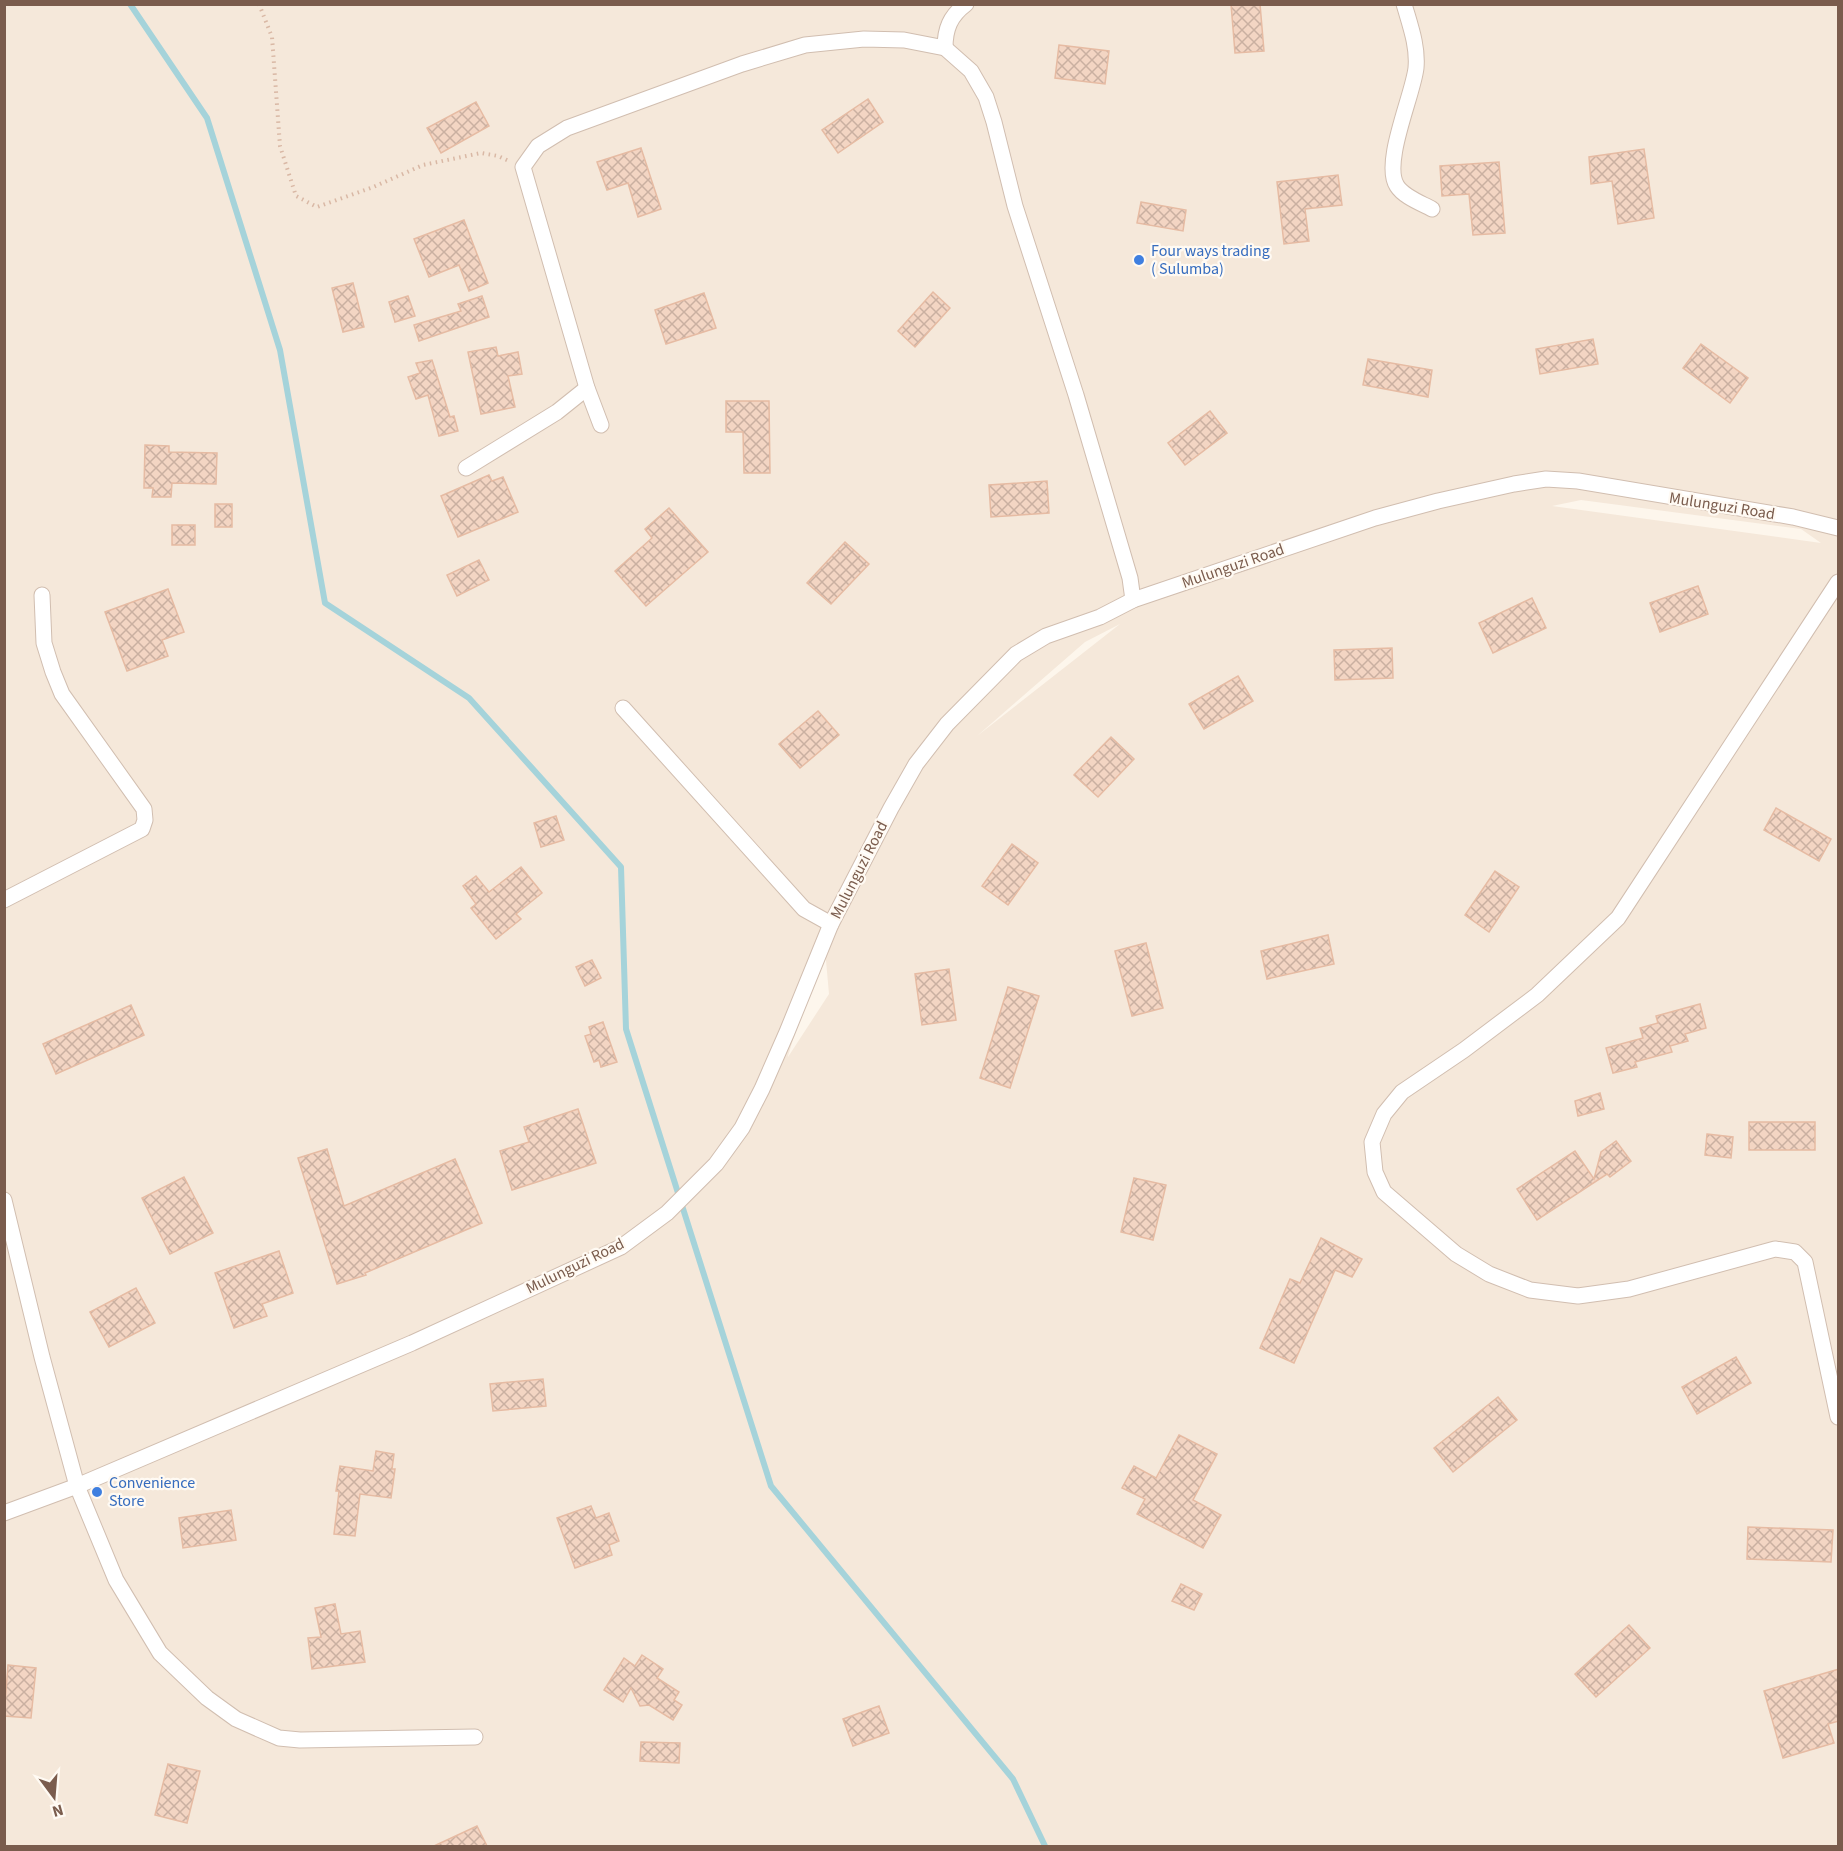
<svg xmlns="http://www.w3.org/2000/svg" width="1843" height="1851" viewBox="0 0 1843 1851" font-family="'Source Sans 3',sans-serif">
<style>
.residential{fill:#f5e8da;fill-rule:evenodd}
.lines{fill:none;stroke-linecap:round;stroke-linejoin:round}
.stream{stroke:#a5d3da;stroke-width:6}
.building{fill:url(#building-cross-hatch);stroke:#e6bba3;stroke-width:1.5}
.minor-casing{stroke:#d1beb0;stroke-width:17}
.path{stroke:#d9b8a5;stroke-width:4;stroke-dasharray:1.5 4.5;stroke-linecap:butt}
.minor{stroke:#fff;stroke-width:15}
.shop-dot{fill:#3f7fe0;stroke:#fffaf3;stroke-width:2}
.labels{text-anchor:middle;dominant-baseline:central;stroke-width:4.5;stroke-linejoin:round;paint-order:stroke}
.shop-label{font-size:16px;fill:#366cbe;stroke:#fffaf3;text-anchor:start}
.street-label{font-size:16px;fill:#7a5c4d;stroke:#fffaf3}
</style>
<defs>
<pattern id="building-cross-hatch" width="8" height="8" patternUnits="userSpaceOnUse" patternTransform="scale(1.5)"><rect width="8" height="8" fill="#f3d5c3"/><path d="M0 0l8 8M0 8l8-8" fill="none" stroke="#cab0a1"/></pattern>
</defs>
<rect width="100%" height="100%" fill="#fdf6ec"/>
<path class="residential" d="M 5,5 L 1838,5 L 1838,1846 L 5,1846 ZM 1581,500 L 1801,529 L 1821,543 L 1552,506 ZM 1120,624 L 977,736 L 1085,642 ZM 824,938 L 829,994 L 788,1057 L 788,1056 Z"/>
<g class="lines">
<polyline class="stream" points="130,4 207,118 280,350 325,603 469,698 621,867 626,1029 771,1486 1013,1779 1045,1846"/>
</g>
<g class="building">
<polygon points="1231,4 1260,4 1264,51 1235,53"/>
<polygon points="1059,45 1109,51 1105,84 1055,78"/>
<polygon points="868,99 883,122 838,153 822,130"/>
<polygon points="476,102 489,126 441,153 427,128"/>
<polygon points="641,148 661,209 638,217 628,183 607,190 597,162"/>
<polygon points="1644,149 1654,218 1618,224 1612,181 1591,184 1589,157"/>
<polygon points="1499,162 1505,233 1473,235 1469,194 1442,196 1440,166"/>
<polygon points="1338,175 1342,205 1305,209 1309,241 1284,244 1277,182"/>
<polygon points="1141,202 1186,210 1183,231 1137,223"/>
<polygon points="464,220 488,283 469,291 459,265 429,277 414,239"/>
<polygon points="353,283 364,327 343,332 332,288"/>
<polygon points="933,292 950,308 915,347 898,331"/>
<polygon points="704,293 716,328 666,344 655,310"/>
<polygon points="408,296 415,316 395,322 389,302"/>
<polygon points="482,296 489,317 419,341 414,325 461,311 458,304"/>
<polygon points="1593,339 1598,364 1540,374 1536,349"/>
<polygon points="1701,344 1748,378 1730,403 1683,368"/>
<polygon points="496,347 498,356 518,352 522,374 508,376 515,407 481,414 468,352"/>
<polygon points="1368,359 1432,370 1428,397 1363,385"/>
<polygon points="432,360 450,417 454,416 458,431 439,436 428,395 416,399 408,377 420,373 416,363"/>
<polygon points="726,401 769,401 770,473 744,473 743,432 726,432"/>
<polygon points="1210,411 1227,433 1185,465 1168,443"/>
<polygon points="145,445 169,446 169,452 217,453 216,484 172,483 171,497 152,497 153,488 144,488"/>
<polygon points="489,475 492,481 503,477 518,512 458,537 441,496"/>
<polygon points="1047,481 1049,513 991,517 989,485"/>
<rect x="215" y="504" width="17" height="23"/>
<polygon points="669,508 708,552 646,606 615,571 652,538 645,529"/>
<rect x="172" y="525" width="23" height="20"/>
<polygon points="845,542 869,564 831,604 807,583"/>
<polygon points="479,560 489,580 457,596 447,575"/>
<polygon points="1698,586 1708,614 1660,632 1650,603"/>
<polygon points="168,589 184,632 162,640 168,656 127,671 105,612"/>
<polygon points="1532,598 1546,628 1493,653 1479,623"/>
<polygon points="1392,648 1393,678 1335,680 1334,650"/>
<polygon points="1238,676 1253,701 1204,729 1189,704"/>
<polygon points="818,711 839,735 800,768 779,744"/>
<polygon points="1111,737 1134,759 1098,797 1074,775"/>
<polygon points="1776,808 1831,839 1819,861 1764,830"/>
<polygon points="556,816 564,840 541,847 534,823"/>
<polygon points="1012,844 1038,863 1008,905 982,886"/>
<polygon points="521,867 542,893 516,914 521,919 496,939 471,908 476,904 463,886 476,876 489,892"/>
<polygon points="1495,871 1519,887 1489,932 1465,915"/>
<polygon points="1328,935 1334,964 1267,979 1261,951"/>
<polygon points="1146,943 1163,1008 1132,1016 1115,951"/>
<polygon points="592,960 601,978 585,986 576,967"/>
<polygon points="949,969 956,1020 922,1025 915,974"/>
<polygon points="1008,987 1039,996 1010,1088 980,1078"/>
<polygon points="1700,1004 1706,1028 1685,1034 1688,1041 1670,1046 1672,1052 1635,1062 1637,1067 1613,1073 1606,1048 1643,1038 1640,1028 1658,1023 1656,1016"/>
<polygon points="131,1005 144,1035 56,1074 43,1044"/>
<polygon points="603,1022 617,1062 601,1067 599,1060 594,1062 585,1036 591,1034 589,1027"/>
<polygon points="1600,1093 1604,1109 1578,1116 1575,1101"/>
<polygon points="578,1109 596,1163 512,1190 500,1151 529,1142 524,1127"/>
<rect x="1749" y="1122" width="66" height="28"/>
<polygon points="1707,1134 1733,1137 1731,1158 1705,1155"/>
<polygon points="1616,1141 1631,1161 1610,1177 1607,1174 1537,1220 1517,1189 1575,1151 1594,1179 1601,1152"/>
<polygon points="327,1149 344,1206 455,1159 482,1223 365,1273 366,1275 337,1284 298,1158"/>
<polygon points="184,1177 213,1233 170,1254 142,1198"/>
<polygon points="1134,1178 1166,1185 1153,1240 1121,1232"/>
<polygon points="1321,1238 1362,1259 1352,1277 1335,1270 1294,1363 1260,1348 1290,1279 1300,1283"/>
<polygon points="279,1251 293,1293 262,1304 267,1316 234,1328 215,1273"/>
<polygon points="136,1288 155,1323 109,1347 90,1312"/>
<polygon points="1736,1357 1751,1383 1697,1414 1682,1387"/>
<polygon points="543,1379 546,1406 493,1411 490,1384"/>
<polygon points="1498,1397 1517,1420 1453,1472 1434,1448"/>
<polygon points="1179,1435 1217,1454 1193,1500 1221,1515 1203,1548 1137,1514 1145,1499 1122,1488 1134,1466 1156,1478"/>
<polygon points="376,1451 394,1454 392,1469 395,1469 391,1498 360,1494 355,1536 334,1534 339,1491 336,1491 340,1466 373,1471"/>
<polygon points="591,1506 596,1518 609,1513 619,1541 609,1545 612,1555 575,1568 557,1518"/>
<polygon points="231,1510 236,1540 183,1548 179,1518"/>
<polygon points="1748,1527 1833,1530 1831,1562 1747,1559"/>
<polygon points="1181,1584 1202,1594 1194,1610 1172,1601"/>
<polygon points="335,1604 341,1634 360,1631 365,1662 312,1669 308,1638 321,1637 315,1608"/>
<polygon points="1629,1625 1650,1648 1596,1697 1575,1674"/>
<polygon points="642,1655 663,1669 657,1678 679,1692 674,1700 682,1705 673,1720 649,1705 640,1706 631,1688 623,1702 604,1690 624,1658 635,1666"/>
<polygon points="8,1665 36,1668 31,1718 4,1716"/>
<polygon points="1839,1669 1839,1721 1828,1724 1834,1743 1783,1758 1764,1691"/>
<polygon points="879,1706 889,1733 853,1746 843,1719"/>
<polygon points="641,1742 680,1743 679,1763 640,1761"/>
<polygon points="168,1764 200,1771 187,1823 155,1815"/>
<polygon points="477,1826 487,1846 434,1846"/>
</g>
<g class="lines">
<g class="minor-casing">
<g id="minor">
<path d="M 1404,4 C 1410,25 1418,46 1416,68 C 1413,95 1382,163 1397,186 C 1404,197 1421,203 1432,209"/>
<path d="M 945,48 C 945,29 950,16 966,4"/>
<polyline points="601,425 587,388 523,167 538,146 567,128 742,64 805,45 864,39 904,40 945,48 971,71 986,97 994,122 1015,206 1076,395 1130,578 1133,600"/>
<polyline points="466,468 557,412 587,388"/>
<polyline points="1838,582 1618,918 1537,995 1464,1050 1402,1092 1384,1114 1372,1142 1375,1172 1384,1192 1456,1254 1489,1274 1530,1290 1578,1296 1629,1289 1775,1249 1795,1252 1805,1262 1838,1417"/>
<polyline points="623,708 804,909 831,924"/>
<polyline points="4,900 142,829 145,820 144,809 62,694 53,672 44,643 42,595"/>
<polyline points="4,1200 42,1357 77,1486 116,1580 160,1653 207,1698 236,1719 279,1738 300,1740 475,1737"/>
<polyline points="4,1513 77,1486 412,1343 621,1247 667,1213 716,1164 742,1128 762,1089 787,1032 831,924 891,808 916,764 947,724 1016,654 1046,636 1100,617 1133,600 1375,518 1438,501 1514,484 1546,479 1578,481 1793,517 1838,528"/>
</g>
</g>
<polyline class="path" points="259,4 272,37 280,146 296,196 317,207 371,188 423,165 481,153 498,156 509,161"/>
<use href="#minor" class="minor"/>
</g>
<g class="shop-dot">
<circle cx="1139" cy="260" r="6"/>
<circle cx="97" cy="1492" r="6"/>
</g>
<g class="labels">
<g class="shop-label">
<text x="1151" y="251">Four ways trading<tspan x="1151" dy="18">( Sulumba)</tspan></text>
<text x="109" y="1483">Convenience<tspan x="109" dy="18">Store</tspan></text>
</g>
<g class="street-label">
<text transform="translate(1722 506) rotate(9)">Mulunguzi Road</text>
<text transform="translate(1233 566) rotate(-19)">Mulunguzi Road</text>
<text transform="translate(859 870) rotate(-63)">Mulunguzi Road</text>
<text transform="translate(575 1266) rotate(-26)">Mulunguzi Road</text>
</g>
</g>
<rect width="1843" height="1851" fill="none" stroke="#7a5c4d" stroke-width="12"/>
<g transform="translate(54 1797) rotate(164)" stroke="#fffaf3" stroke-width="4.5" paint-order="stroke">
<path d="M0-4.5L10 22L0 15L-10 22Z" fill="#7a5c4d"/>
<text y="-9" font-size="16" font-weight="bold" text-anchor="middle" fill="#7a5c4d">N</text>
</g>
</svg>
